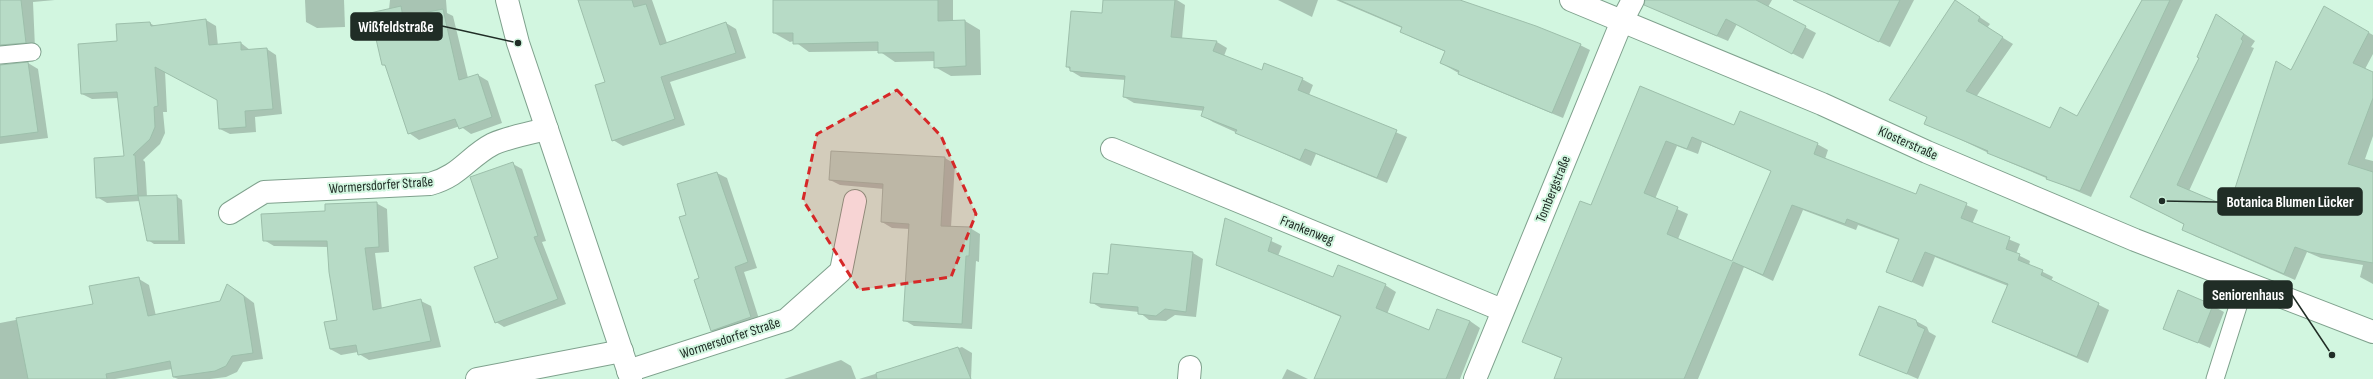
<svg xmlns="http://www.w3.org/2000/svg" width="2373" height="379" viewBox="0 0 2373 379" font-family="'Sofia Sans Condensed',sans-serif">
<style>
.shadow{fill:#0003;fill-rule:evenodd}
.building{fill:#b7dbc6;stroke:#9dbfab;fill-rule:evenodd}
.lines{fill:none;stroke-linecap:round;stroke-linejoin:round}
.service-casing{stroke:#7fa18d;stroke-width:19}
.minor-casing{stroke:#7fa18d;stroke-width:24}
.tertiary-casing{stroke:#7fa18d;stroke-width:24}
.secondary-casing{stroke:#7fa18d;stroke-width:24}
.service{stroke:#fff;stroke-width:17}
.minor{stroke:#fff;stroke-width:22}
.tertiary{stroke:#fff;stroke-width:22}
.secondary{stroke:#fff;stroke-width:22}
.marked{fill:#d62828;fill-opacity:0.2;stroke:#d62828;stroke-width:3;stroke-dasharray:8 5;stroke-linejoin:round}
.labels{text-anchor:middle;dominant-baseline:central;stroke-width:4;stroke-linejoin:round;paint-order:stroke}
.street-label{font-size:14px;fill:#202d26;stroke:#d2f6e0}
.leader{fill:none;stroke:#202d26;stroke-width:1.5}
.callout-dot{fill:#202d26;stroke:#d2f6e0;stroke-width:1.5}
.callout{fill:#202d26;stroke:#202d26;stroke-width:1.5}
.callout-label{font-size:15px;text-anchor:middle;font-weight:bold;fill:#fff}
</style>
<rect width="100%" height="100%" fill="#d2f6e0"/>
<g class="shadow">
<polygon points="0,0 55,0 33,2 35,48 0,47"/>
<polygon points="305,0 344,0 345,27 317,28 306,22"/>
<polygon points="390,0 446,0 447,13 453,16 468,78 478,75 488,81 502,123 471,134 460,126 419,140 409,133 386,66 383,65"/>
<polygon points="579,0 652,0 667,43 726,23 736,29 746,58 670,82 685,125 623,146 613,140 606,83"/>
<polygon points="774,0 953,0 953,22 965,21 980,30 981,75 951,76 935,67 935,61 895,62 879,51 809,52 794,41 790,42 774,33"/>
<polygon points="1104,0 1177,0 1185,5 1182,39 1217,42 1227,48 1224,56 1262,71 1302,79 1313,85 1309,95 1407,137 1387,183 1316,154 1311,166 1213,122 1203,116 1204,111 1134,103 1124,97 1126,80 1081,77 1071,71 1067,66 1103,14"/>
<polygon points="1278,0 1318,0 1312,17"/>
<polygon points="1336,0 1459,0 1580,45 1590,50 1563,118 1469,79 1441,63 1446,52 1411,37 1401,31 1402,28"/>
<polygon points="1653,0 1772,0 1768,7 1816,33 1803,59 1737,24 1728,41 1660,12 1649,6"/>
<polygon points="1834,0 1914,0 1890,47 1838,22"/>
<polygon points="2142,0 2183,0 2091,197 1999,158 1926,123 1966,8 1990,24 1987,28 2013,44 1976,97 2050,129 2077,118"/>
<polygon points="2324,8 2373,35 2373,54 2365,69 2373,73 2373,136 2365,159 2373,161 2373,284 2360,277 2363,265 2321,258 2307,252 2295,280 2195,236 2183,229 2185,225 2143,203 2217,15 2255,41 2251,47 2254,48 2189,191 2230,208 2292,71"/>
<polygon points="206,20 216,26 218,46 241,43 250,50 267,49 276,55 282,114 255,117 256,132 230,134 220,129 218,100 165,71 167,112 163,112 165,133 160,144 143,160 145,162 147,197 176,196 182,200 185,244 154,244 148,240 140,201 107,203 97,197 125,157 119,98 92,99 82,94 118,42 150,23 156,27"/>
<polygon points="28,63 38,69 48,138 0,144 0,65"/>
<path d="M 1641,87 L 1735,126 L 1817,144 L 1828,150 L 1825,159 L 1917,195 L 1921,186 L 1978,210 L 1972,224 L 2020,244 L 2016,254 L 2030,261 L 2029,265 L 2053,277 L 2051,281 L 2109,310 L 2088,363 L 1993,322 L 2008,286 L 1935,257 L 1923,287 L 1887,271 L 1899,240 L 1858,225 L 1856,230 L 1803,210 L 1773,281 L 1744,267 L 1698,379 L 1555,379 L 1563,359 L 1523,342 L 1591,206 ZM 1702,142 L 1772,171 L 1733,263 L 1678,239 L 1688,214 L 1655,199 L 1677,146 L 1698,154 Z"/>
<polygon points="945,158 955,164 951,227 970,228 980,234 979,262 976,261 972,329 914,326 904,320 910,229 892,228 882,222 884,189 840,185 830,180"/>
<polygon points="513,164 522,169 546,241 542,242 566,304 504,327 496,322 500,258"/>
<polygon points="717,173 727,178 757,268 744,272 760,322 721,336 712,330 687,216 679,185"/>
<polygon points="376,203 387,209 389,252 375,253 382,309 421,301 431,306 441,347 369,360 359,354 358,352 341,355 330,349 338,321 328,247 274,246 264,240 326,211"/>
<polygon points="1226,220 1282,246 1278,256 1334,279 1385,285 1396,292 1387,314 1429,331 1470,321 1480,328 1460,379 1315,379 1341,317 1217,264"/>
<polygon points="1193,253 1203,259 1196,317 1175,315 1166,321 1149,320 1139,312 1101,308 1091,302"/>
<polygon points="139,279 149,285 156,316 221,302 228,286 238,291 254,303 263,359 243,362 237,372 226,377 210,379 178,379 173,377 172,369 115,379 0,379 0,323 94,305"/>
<polygon points="2213,306 2224,312 2210,348 2164,328"/>
<polygon points="1916,321 1927,327 1929,332 1936,336 1918,379 1861,354"/>
<polygon points="962,347 972,353 971,379 859,379"/>
<polygon points="841,360 851,366 856,379 784,379"/>
<polygon points="1287,369 1308,379 1282,379"/>
</g>
<g class="building">
<polygon points="0,0 21,0 26,43 0,45"/>
<polygon points="578,0 632,0 634,7 646,4 660,45 726,22 736,53 661,77 675,119 612,141 595,85 605,82"/>
<polygon points="773,0 938,0 938,21 965,20 966,66 934,68 934,52 878,53 878,42 793,44 793,33 773,33"/>
<polygon points="1103,0 1175,0 1171,37 1217,41 1213,51 1262,70 1264,63 1303,78 1298,90 1397,130 1377,178 1305,149 1300,160 1235,133 1237,130 1201,116 1204,107 1123,97 1125,76 1070,71 1070,67 1066,67 1071,11 1102,13"/>
<polygon points="1339,0 1460,0 1536,26 1581,44 1552,113 1458,74 1459,71 1440,63 1445,51 1400,32 1402,27"/>
<polygon points="1645,0 1756,0 1806,26 1792,54 1726,19 1717,36 1644,5"/>
<polygon points="1793,0 1900,0 1879,42"/>
<polygon points="1955,0 1980,17 1978,21 2003,37 1966,91 2050,128 2060,107 2077,116 2142,0 2170,0 2080,191 2046,179 2047,177 1987,153 1988,151 1924,124 1927,117 1889,100"/>
<polygon points="401,6 403,17 443,9 459,80 478,74 492,117 459,129 455,119 408,134 385,65 382,65 370,13"/>
<polygon points="2324,6 2369,32 2353,63 2373,72 2373,98 2348,164 2373,172 2373,263 2309,252 2295,247 2284,274 2182,230 2184,224 2130,197 2199,58 2197,57 2216,14 2244,34 2241,39 2243,41 2177,185 2229,207 2276,61 2291,70"/>
<polygon points="206,19 209,45 241,42 241,50 267,48 273,109 245,111 246,127 219,129 217,100 155,67 158,106 154,107 155,127 150,139 133,155 135,155 138,195 96,198 94,158 124,156 117,92 81,94 78,44 117,41 116,24 150,22 151,26"/>
<polygon points="28,62 38,132 0,137 0,65"/>
<path d="M 1640,86 L 1734,125 L 1740,111 L 1818,143 L 1814,154 L 1916,194 L 1920,184 L 1967,203 L 1961,218 L 2010,237 L 2006,249 L 2020,254 L 2018,260 L 2043,270 L 2041,275 L 2099,303 L 2077,357 L 1992,322 L 2008,284 L 1925,252 L 1912,282 L 1886,272 L 1899,239 L 1847,219 L 1845,224 L 1792,205 L 1763,275 L 1733,262 L 1684,379 L 1554,379 L 1562,358 L 1522,342 L 1580,201 L 1591,205 ZM 1692,137 L 1771,171 L 1732,261 L 1667,234 L 1678,207 L 1644,193 L 1666,141 L 1687,149 Z"/>
<polygon points="831,151 945,157 941,226 971,227 969,256 966,256 962,324 903,321 909,224 881,222 883,184 829,180"/>
<polygon points="513,162 538,236 534,237 558,299 495,323 474,267 498,258 470,177"/>
<polygon points="717,172 748,262 735,267 751,317 711,331 694,280 699,278 679,217 686,215 677,184"/>
<polygon points="177,195 179,241 147,241 138,196"/>
<polygon points="377,202 379,247 365,248 373,310 421,299 431,341 358,355 356,345 330,349 324,322 337,320 329,272 327,241 263,241 261,214 325,211 325,204"/>
<polygon points="1225,218 1272,238 1268,251 1333,277 1338,265 1386,284 1376,308 1429,330 1437,309 1470,321 1446,379 1314,379 1341,316 1216,265"/>
<polygon points="1111,244 1193,252 1186,312 1165,309 1156,316 1138,314 1138,307 1090,303 1093,273 1108,274"/>
<polygon points="139,277 148,316 220,301 227,284 244,296 253,353 232,356 226,366 215,371 173,377 170,361 106,374 107,379 28,379 16,318 93,304 89,286"/>
<polygon points="2178,290 2213,305 2198,343 2163,329"/>
<polygon points="1879,306 1916,320 1918,326 1925,329 1907,374 1859,355"/>
<polygon points="958,347 971,379 877,379 876,373"/>
</g>
<g class="lines">
<g class="service-casing">
<g id="service">
<polyline points="0,55 32,52"/>
<polyline points="2215,379 2246,281"/>
</g>
</g>
<g class="minor-casing">
<g id="minor">
<polyline points="1112,149 1502,310"/>
<path d="M 230,213 L 264,192 L 430,184 C 460,176 468,157 493,144 C 509,137 529,133 547,129"/>
<polyline points="628,371 786,320 841,271 855,201"/>
<polyline points="477,379 622,351"/>
<polyline points="1189,379 1190,367"/>
<polyline points="1475,379 1622,21 1633,0"/>
</g>
</g>
<g class="tertiary-casing">
<polyline id="tertiary" points="507,0 518,43 631,379"/>
</g>
<g class="secondary-casing">
<polyline id="secondary" points="1571,0 1822,104 1927,152 2135,240 2373,332"/>
</g>
<use href="#service" class="service"/>
<use href="#minor" class="minor"/>
<use href="#tertiary" class="tertiary"/>
<use href="#secondary" class="secondary"/>
</g>
<path class="marked" d="M 897,90 L 941,136 L 976,214 L 951,277 L 859,290 L 803,200 L 817,134 Z"/>
<g class="labels">
<g class="street-label">
<text transform="translate(1908 143) rotate(24)">Klosterstraße</text>
<text transform="translate(381 185) rotate(-4)">Wormersdorfer Straße</text>
<text transform="translate(1553 189) rotate(-68)">Tombergstraße</text>
<text transform="translate(1307 230) rotate(22)">Frankenweg</text>
<text transform="translate(730 338) rotate(-18)">Wormersdorfer Straße</text>
</g>
</g>
<path class="leader" d="M518 43L442 26M2162 201L2218 202M2332 355L2292 295"/>
<g class="callout-dot">
<circle cx="518" cy="43" r="4"/>
<circle cx="2162" cy="201" r="4"/>
<circle cx="2332" cy="355" r="4"/>
</g>
<g class="callout">
<rect x="351" y="13" width="91" height="27" rx="4"/>
<rect x="2218" y="188" width="144" height="27" rx="4"/>
<rect x="2204" y="281" width="88" height="27" rx="4"/>
</g>
<g class="callout-label">
<text x="396" y="32">Wißfeldstraße</text>
<text x="2290" y="207">Botanica Blumen Lücker</text>
<text x="2248" y="300">Seniorenhaus</text>
</g>
</svg>
